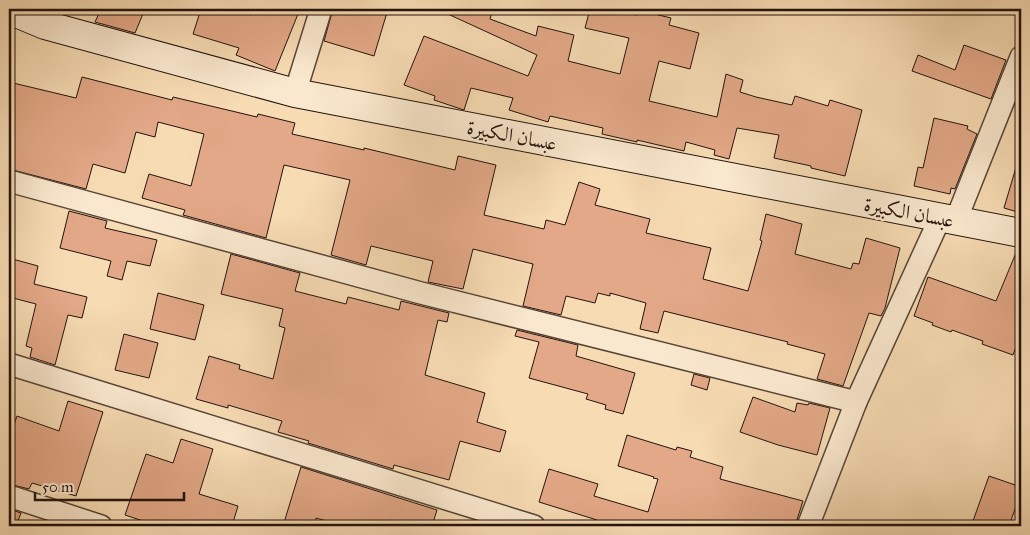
<svg xmlns="http://www.w3.org/2000/svg" width="1030" height="535" viewBox="0 0 1030 535" font-family="'IM FELL Great Primer',Amiri,serif">
<style>
.building{fill:#e3a887;stroke:#23130e}
.lines{fill:none;stroke-linecap:round;stroke-linejoin:round}
.minor-casing{stroke:#584537;stroke-width:24}
.secondary-casing{stroke:#23130e;stroke-width:30}
.minor{stroke:#fae8ce;stroke-width:21}
.secondary{stroke:#fae8ce;stroke-width:28}
.labels{text-anchor:middle;dominant-baseline:central;stroke-width:5;stroke-linejoin:round;paint-order:stroke}
.street-label{font-size:20px;fill:#23130e;stroke:#fae8ce}
</style>
<rect width="100%" height="100%" fill="#f7dbb3"/>
<filter id="stains"><feTurbulence type="fractalNoise" baseFrequency=".004" numOctaves="4"/><feColorMatrix values="0 0 0 0 .2 0 0 0 0 .09 0 0 0 0 .02 0 0 0 .5 -.17"/></filter>
<radialGradient id="worn" r=".72"><stop offset=".6" stop-color="#630" stop-opacity="0"/><stop offset="1" stop-color="#630" stop-opacity=".3"/></radialGradient>
<g class="building">
<polygon points="101,9 145,9 135,33 95,22"/>
<polygon points="201,9 230,9 251,15 253,9 300,9 275,71 236,55 239,48 193,34"/>
<polygon points="333,9 388,9 374,56 324,41"/>
<polygon points="437,9 493,9 490,19 536,36 538,26 574,35 568,61 620,74 629,38 585,28 590,9 607,9 637,15 638,10 671,18 669,25 699,33 690,69 659,61 649,101 717,117 726,74 743,80 740,92 756,97 792,105 795,96 828,106 830,100 862,110 845,176 811,168 811,166 774,158 779,135 737,128 729,159 714,155 715,150 686,142 684,151 637,140 637,142 602,134 603,128 550,116 548,122 509,110 513,98 471,88 464,110 434,100 435,96 404,85 424,36 528,76 537,55"/>
<polygon points="964,45 1006,60 991,99 912,71 918,55 955,70"/>
<polygon points="82,77 172,100 173,97 257,117 258,114 295,123 292,134 364,150 364,148 455,170 458,156 496,165 484,215 544,229 546,220 565,225 579,182 600,189 595,205 650,219 646,233 711,248 703,279 748,291 762,241 760,240 766,214 802,224 795,254 851,269 853,263 859,264 866,238 900,248 885,308 881,316 869,313 843,386 817,379 825,354 787,344 788,342 664,311 658,333 640,329 646,303 610,293 610,296 598,293 595,303 566,296 561,315 523,306 533,264 473,249 463,289 428,282 433,261 371,246 366,265 331,255 350,180 284,165 266,238 183,215 185,210 142,198 149,174 191,186 204,134 158,122 155,137 136,132 125,173 93,164 86,189 9,169 9,144 13,126 9,125 9,82 76,98"/>
<polygon points="934,118 968,126 967,129 977,134 955,189 951,188 950,194 914,186 918,167 923,168"/>
<polygon points="1017,164 1021,164 1021,213 1004,208"/>
<polygon points="69,211 107,221 105,228 157,240 150,266 127,261 122,280 107,276 111,261 60,248"/>
<polygon points="1018,248 1021,248 1021,333 1013,355 982,344 983,341 952,330 951,332 932,325 933,323 914,316 928,277 996,301"/>
<polygon points="231,254 300,273 295,291 346,304 348,297 399,310 401,301 449,313 447,322 438,320 425,375 485,393 477,422 506,431 500,452 460,441 449,480 394,465 393,469 308,443 309,441 278,432 282,421 228,405 228,408 196,399 209,356 240,365 239,369 273,379 285,328 279,326 283,309 221,294"/>
<polygon points="9,258 38,266 34,284 87,297 82,318 68,315 55,365 30,357 32,348 26,346 36,304 9,297"/>
<polygon points="158,293 204,305 195,340 150,329"/>
<polygon points="517,330 578,345 576,356 635,373 623,414 605,409 606,405 586,399 588,394 529,378 539,342 515,336"/>
<polygon points="124,334 158,343 149,378 115,370"/>
<polygon points="694,374 710,378 707,390 691,385"/>
<polygon points="753,397 795,412 797,403 808,405 809,403 830,408 817,455 778,445 740,432"/>
<polygon points="68,401 103,412 76,496 32,483 29,489 9,484 9,439 17,416 59,431"/>
<polygon points="627,435 676,450 677,447 692,451 690,457 723,467 720,479 803,501 795,526 596,526 597,520 539,502 549,469 598,484 594,496 648,512 658,479 653,478 654,477 618,466"/>
<polygon points="181,439 213,449 199,494 238,506 232,526 148,526 149,523 125,515 146,454 173,463"/>
<polygon points="301,467 437,510 432,526 344,526 316,518 315,526 283,526"/>
<polygon points="989,476 1021,487 1021,492 1009,526 988,526 973,521"/>
<polygon points="9,509 21,513 16,526 9,526"/>
</g>
<g class="lines">
<g class="minor-casing">
<g id="minor">
<polyline points="295,93 321,9"/>
<polyline points="9,181 421,293 856,402"/>
<polyline points="956,220 1021,57"/>
<polyline points="9,364 534,526"/>
<polyline points="9,496 101,526"/>
<polyline points="808,526 856,402 940,218"/>
</g>
</g>
<g class="secondary-casing">
<polyline id="secondary" points="9,10 45,25 295,93 1021,233"/>
</g>
<use href="#minor" class="minor"/>
<use href="#secondary" class="secondary"/>
</g>
<g class="labels">
<g class="street-label">
<text transform="translate(512 135) rotate(11)">عبسان الكبيرة</text>
<text transform="translate(909 212) rotate(11)">عبسان الكبيرة</text>
</g>
</g>
<rect width="1030" height="535" fill="none" stroke="#f7dbb3" stroke-width="30"/>
<rect x="10" y="10" width="1010" height="515" fill="none" stroke="#23130e" stroke-width="2.5"/>
<rect x="15" y="15" width="1000" height="505" fill="none" stroke="#23130e"/>
<path d="M35 492v8h149v-8" fill="none" stroke="#23130e" stroke-width="2.5"/>
<text x="42" y="492" font-size="15" fill="#23130e" stroke="#fae8ce" stroke-width="4" paint-order="stroke">50 m</text>
<rect width="100%" height="100%" filter="url(#stains)"/>
<rect width="100%" height="100%" fill="url(#worn)"/>
</svg>
